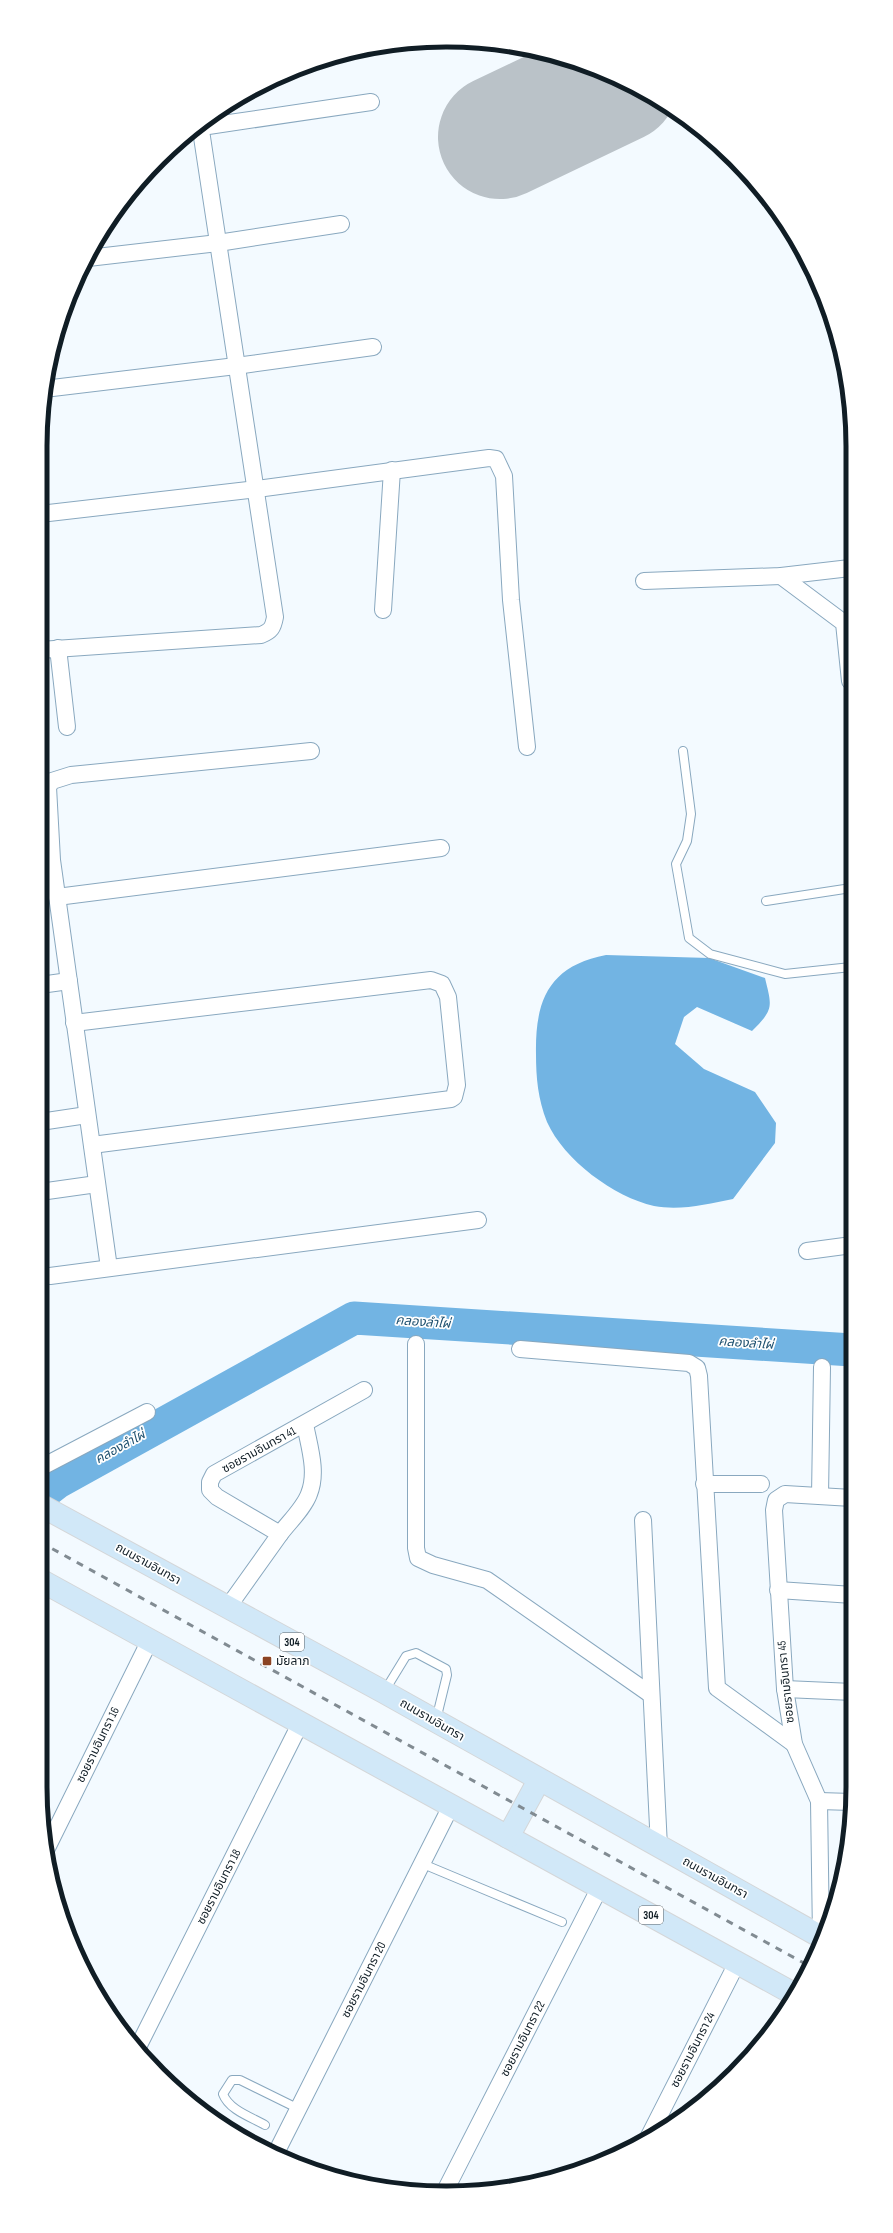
<svg xmlns="http://www.w3.org/2000/svg" width="893" height="2233" viewBox="0 0 893 2233" font-family="'Sofia Sans Condensed','Noto Sans Thai',sans-serif">
<style>
.water{fill:#72b4e3}
.lines{fill:none;stroke-linecap:round;stroke-linejoin:round}
.river{stroke:#72b4e3;stroke-width:33}
.runway{stroke:#bac2c8;stroke-width:124}
.service-casing{stroke:#89a8bf;stroke-width:10}
.minor-casing{stroke:#89a8bf;stroke-width:18}
.primary-casing{stroke:#d4d6d8;stroke-width:24}
.service{stroke:#fff;stroke-width:8}
.minor{stroke:#fff;stroke-width:16}
.primary{stroke:#d1e8f8;stroke-width:22}
.rail{stroke:#818b92;stroke-width:3;stroke-dasharray:7 7;stroke-linecap:butt}
.poi-dot{fill:#8b4323;stroke:#fff;stroke-width:1.5}
.labels{text-anchor:middle;dominant-baseline:central;stroke-width:3.5;stroke-linejoin:round;paint-order:stroke}
.shield{fill:#fff;stroke:#586166;stroke-width:1}
.shield-label{font-size:11px;font-weight:bold;fill:#101d25}
.street-label{font-size:12px;fill:#101d25;stroke:#fff}
.poi-label{font-size:12px;fill:#101d25;stroke:#fff;text-anchor:start}
.water-label{font-size:13px;font-style:italic;fill:#1e5170;stroke:#fff}
.rim{fill:none;stroke:#101d25;stroke-width:5}
</style>
<rect width="100%" height="100%" fill="#f3faff"/>
<path class="water" d="M 606,955 L 709,958 L 765,978 C 772,1007 774,1009 752,1031 L 697,1007 L 684,1017 L 675,1044 L 704,1069 L 755,1092 L 776,1123 L 775,1143 L 733,1199 C 707,1204 681,1211 654,1206 C 614,1197 564,1160 547,1122 C 538,1099 536,1078 536,1054 C 535,1000 549,966 606,955 Z"/>
<g class="lines">
<polyline class="river" points="40,1496 58,1482 354,1318 852,1350"/>
<polyline class="runway" points="500,137 617,81"/>
<g class="service-casing">
<g id="service">
<polyline points="683,751 691,814 687,841 676,864 689,938 710,954 785,974 851,967"/>
<polyline points="766,901 851,888"/>
<polyline points="384,1692 406,1656 416,1653 446,1669 447,1675 436,1720"/>
<polyline points="423,1864 562,1922"/>
<path d="M 265,2125 C 251,2117 229,2110 223,2094 L 232,2080 L 240,2080 L 299,2109"/>
</g>
</g>
<g class="minor-casing">
<g id="minor">
<polyline points="195,128 371,102"/>
<polyline points="88,258 218,243 341,224"/>
<polyline points="44,389 236,366 373,347"/>
<polyline points="40,514 257,489 489,458 496,459 504,476 511,600 527,747"/>
<polyline points="781,576 844,623 850,681"/>
<polyline points="644,581 781,576 850,568"/>
<polyline points="383,610 392,470"/>
<polyline points="58,648 67,727"/>
<path d="M 40,650 L 261,635 C 271,631 273,628 275,617 L 200,124"/>
<polyline points="57,897 441,848"/>
<polyline points="40,985 69,981"/>
<polyline points="74,1023 431,980 442,984 448,997 457,1085 454,1097 451,1099 92,1145"/>
<polyline points="40,1122 87,1115"/>
<polyline points="40,1192 97,1184"/>
<polyline points="807,1251 852,1245"/>
<polyline points="109,1268 52,860 48,787 52,781 71,775 311,751"/>
<polyline points="50,1276 478,1220"/>
<polyline points="416,1344 416,1548 418,1558 433,1565 487,1580 650,1694"/>
<polyline points="520,1349 689,1363 697,1368 699,1376 717,1688 794,1744"/>
<polyline points="40,1468 147,1412"/>
<polyline points="704,1484 761,1484"/>
<polyline points="820,1496 822,1367"/>
<polyline points="643,1520 659,1847"/>
<path d="M 280,1534 C 289,1522 304,1508 309,1494 C 318,1472 309,1446 305,1424"/>
<polyline points="778,1590 853,1595"/>
<polyline points="228,1607 280,1534 217,1497 210,1490 210,1482 214,1474 364,1390"/>
<polyline points="785,1689 853,1692"/>
<polyline points="819,1801 852,1802"/>
<polyline points="46,1850 150,1640"/>
<polyline points="821,1937 819,1801 794,1744 785,1689 774,1510 776,1500 785,1494 852,1498"/>
<polyline points="137,2049 300,1724"/>
<polyline points="648,2138 737,1963"/>
<polyline points="276,2153 451,1806"/>
<polyline points="445,2191 600,1887"/>
</g>
</g>
<g class="primary-casing">
<g id="primary">
<polyline points="40,1505 384,1692 823,1938"/>
<polyline points="40,1580 794,1994"/>
<polyline points="508,1837 539,1780"/>
</g>
</g>
<use href="#service" class="service"/>
<use href="#minor" class="minor"/>
<use href="#primary" class="primary"/>
<polyline class="rail" points="40,1542 811,1967"/>
</g>
<rect class="poi-dot" x="262" y="1656" width="10" height="10" rx="2"/>
<g class="labels">
<g class="shield">
<rect x="280" y="1633" width="24" height="18" rx="3"/>
<rect x="639" y="1906" width="24" height="18" rx="3"/>
</g>
<g class="shield-label">
<text x="292" y="1642">304</text>
<text x="651" y="1915">304</text>
</g>
<g class="street-label">
<text transform="translate(259 1450) rotate(-29)">ซอยรามอินทรา 41</text>
<text transform="translate(148 1564) rotate(29)">ถนนรามอินทรา</text>
<text transform="translate(786 1682) rotate(-96)">ซอยรามอินทรา 45</text>
<text transform="translate(432 1720) rotate(30)">ถนนรามอินทรา</text>
<text transform="translate(98 1745) rotate(-64)">ซอยรามอินทรา 16</text>
<text transform="translate(715 1878) rotate(29)">ถนนรามอินทรา</text>
<text transform="translate(219 1887) rotate(-63)">ซอยรามอินทรา 18</text>
<text transform="translate(364 1980) rotate(-63)">ซอยรามอินทรา 20</text>
<text transform="translate(523 2039) rotate(-63)">ซอยรามอินทรา 22</text>
<text transform="translate(693 2050) rotate(-63)">ซอยรามอินทรา 24</text>
</g>
<g class="poi-label">
<text x="276" y="1661">มัยลาภ</text>
</g>
<g class="water-label">
<text transform="translate(423 1322) rotate(4)">คลองลำไผ่</text>
<text transform="translate(746 1343) rotate(4)">คลองลำไผ่</text>
<text transform="translate(120 1447) rotate(-29)">คลองลำไผ่</text>
</g>
</g>
<path d="M0 0H893V2233H0ZM446 47H447A399 399 0 0 1 846 446V1787A399 399 0 0 1 447 2186H446A399 399 0 0 1 47 1787V446A399 399 0 0 1 446 47Z" fill="#fff" fill-rule="evenodd"/>
<path class="rim" d="M446 47H447A399 399 0 0 1 846 446V1787A399 399 0 0 1 447 2186H446A399 399 0 0 1 47 1787V446A399 399 0 0 1 446 47Z"/>
</svg>
